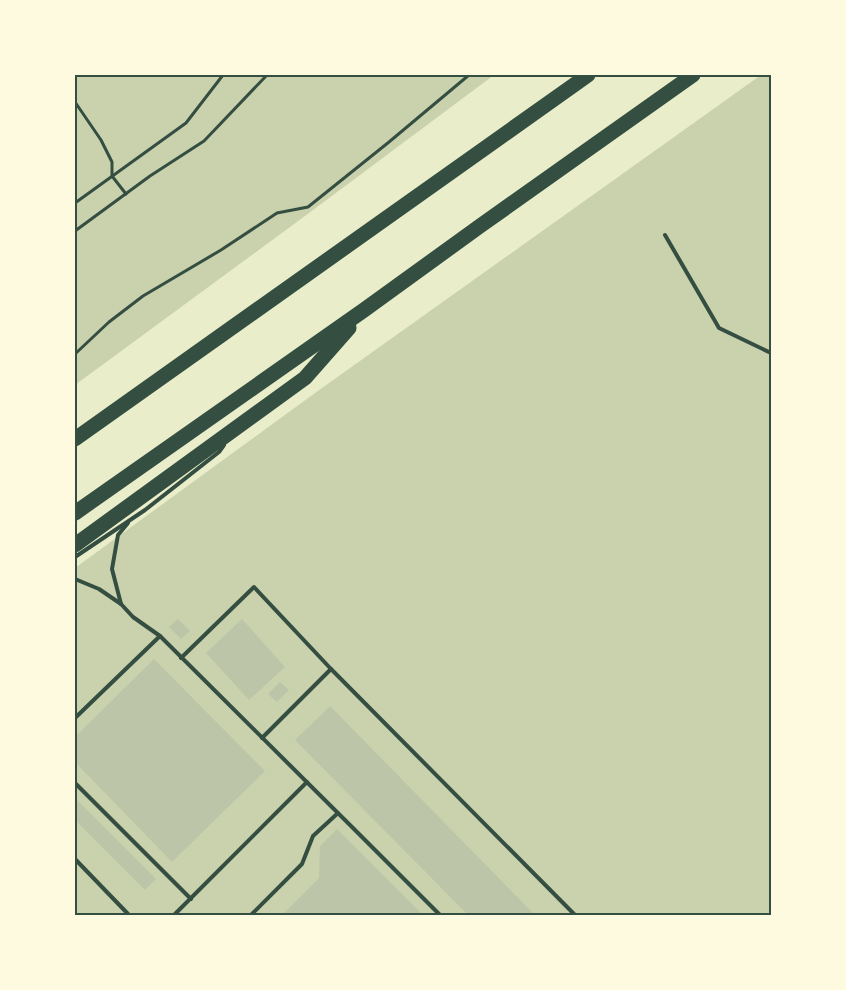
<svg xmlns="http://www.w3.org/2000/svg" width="846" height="990" viewBox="0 0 846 990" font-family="Jost,sans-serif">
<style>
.green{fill:#cad2ad}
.building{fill:#bcc5a7}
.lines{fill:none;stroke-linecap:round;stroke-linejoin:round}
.path{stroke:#344e41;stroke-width:3}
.service{stroke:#344e41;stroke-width:4}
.motorway{stroke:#344e41;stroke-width:15}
.neatline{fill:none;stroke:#344e41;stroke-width:2}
</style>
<rect width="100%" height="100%" fill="#e9edc9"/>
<g class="green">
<polygon points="75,75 494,75 305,216 75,385"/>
<polygon points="761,75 771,75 771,915 75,915 75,568 315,393"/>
</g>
<g class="building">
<polygon points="178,619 190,631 181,639 169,627"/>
<polygon points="242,619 285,667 249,700 206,653"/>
<polygon points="154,659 265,771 172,862 75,762 75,737"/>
<polygon points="280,682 289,690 277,702 268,694"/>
<polygon points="330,706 535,915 468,915 295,740"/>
<polygon points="75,798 156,879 145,890 75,820"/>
<polygon points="337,829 423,915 282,915 319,878 320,846"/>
</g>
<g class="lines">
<g class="path">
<polyline points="75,102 101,140 112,162 112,176 126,194"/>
<polyline points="75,203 186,123 223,75"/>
<polyline points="75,231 150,176 204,141 267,75"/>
<polyline points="75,354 109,322 143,296 221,250 277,213 308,207 389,142 469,75"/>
</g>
<g class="service">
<polyline points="665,235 719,328 771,353"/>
<polyline points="75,557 145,510 219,452 224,445"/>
<polyline points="75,579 99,589 121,604 133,617 160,636 354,829 440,915"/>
<polyline points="121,604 112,569 118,535 128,523"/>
<polyline points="181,658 254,587 331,669 575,915"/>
<polyline points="75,718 160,636"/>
<polyline points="262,738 331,669"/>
<polyline points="75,783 191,899"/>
<polyline points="75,859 129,915"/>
<polyline points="174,915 307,782"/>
<polyline points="251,915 302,864 313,836 338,813"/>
</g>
<g class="motorway">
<polyline points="75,439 588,75"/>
<polyline points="75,513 364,310 480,226 693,75"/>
<polyline points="75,545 305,378 349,328"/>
</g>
</g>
<rect width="846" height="990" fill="none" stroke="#fefae0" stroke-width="152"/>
<rect x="76" y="76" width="694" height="838" class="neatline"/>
</svg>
